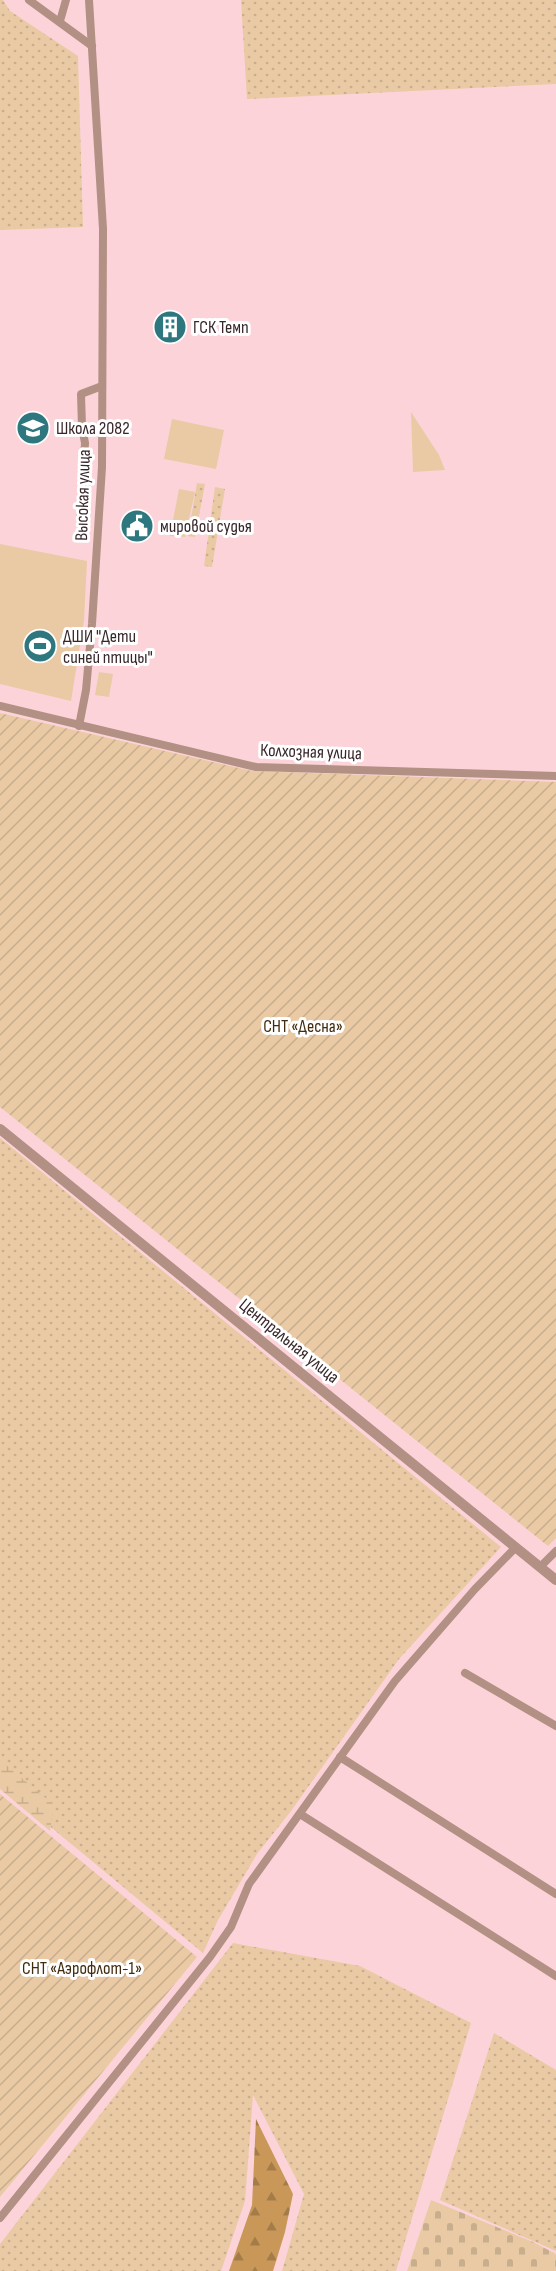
<svg xmlns="http://www.w3.org/2000/svg" width="556" height="2271" viewBox="0 0 556 2271" font-family="'Sofia Sans Condensed',sans-serif">
<style>
.grass{fill:url(#grass-dots)}
.forest{fill:url(#forest-firs)}
.wetland{fill:url(#wetland-marsh)}
.cemetery{fill:url(#cemetery-stones)}
.park{fill:#e9caa4}
.garden{fill:url(#garden-furrows)}
.lines{fill:none;stroke-linecap:round;stroke-linejoin:round}
.minor{stroke:#b29084;stroke-width:8}
.tertiary{stroke:#b29084;stroke-width:10}
.labels{text-anchor:middle;dominant-baseline:central;stroke-width:6;stroke-linejoin:round;paint-order:stroke}
.poi-label{font-size:18px;fill:#37272a;stroke:#fff;text-anchor:start}
.street-label{font-size:18px;fill:#37272a;stroke:#fff}
.park-label{font-size:18px;fill:#412c0f;stroke:#fff}
</style>
<defs>
<pattern id="grass-dots" width="8" height="8" patternUnits="userSpaceOnUse" patternTransform="scale(1.5)"><rect width="8" height="8" fill="#e9caa4"/><path d="M2 2h.1M6 6h.1" fill="none" stroke="#c8ae8d" stroke-width="1.8" stroke-linecap="round"/></pattern>
<pattern id="forest-firs" width="22" height="20" patternUnits="userSpaceOnUse" patternTransform="scale(1.5)"><rect width="22" height="20" fill="#c99858"/><path d="M5 1l3.5 6h-7zM16 11l3.5 6h-7z" fill="#a47c49"/></pattern>
<pattern id="wetland-marsh" width="20" height="14" patternUnits="userSpaceOnUse" patternTransform="scale(1.5)"><rect width="20" height="14" fill="#e9caa4"/><path d="M1 5h8M5 5V1M11 12h8M15 12V8" fill="none" stroke="#c8ae8d"/></pattern>
<pattern id="cemetery-stones" width="16" height="16" patternUnits="userSpaceOnUse" patternTransform="scale(1.5)"><rect width="16" height="16" fill="#e9caa4"/><path d="M2 7V4a2 2 0 0 1 4 0v3zM10 15v-3a2 2 0 0 1 4 0v3z" fill="#c8ae8d"/></pattern>
<pattern id="garden-furrows" width="10" height="10" patternUnits="userSpaceOnUse" patternTransform="scale(1.5)"><rect width="10" height="10" fill="#e9caa4"/><path d="M-1 1l2-2M0 10L10 0M9 11l2-2" fill="none" stroke="#c8ae8d"/></pattern>
</defs>
<rect width="100%" height="100%" fill="#fcd3d9"/>
<g class="grass">
<polygon points="0,0 3,0 10,11 78,56 83,227 0,230"/>
<polygon points="241,0 556,0 556,84 247,99"/>
<polygon points="197,483 205,484 195,537 188,536"/>
<polygon points="215,487 225,489 212,567 204,566"/>
<polygon points="0,1138 501,1547 399,1659 291,1811 257,1854 218,1920 203,1953 0,1785"/>
<polygon points="233,1943 360,1966 471,2023 396,2271 282,2271 304,2194 253,2095 245,2201 221,2271 0,2271 0,2244"/>
<polygon points="494,2033 556,2070 556,2251 440,2200"/>
</g>
<polygon class="forest" points="256,2119 293,2194 285,2232 273,2271 229,2271 252,2205"/>
<polygon class="wetland" points="0,1760 54,1805 50,1831 0,1789"/>
<polygon class="cemetery" points="431,2200 533,2242 556,2254 556,2271 407,2271"/>
<g class="park">
<polygon points="411,412 439,455 445,470 413,472"/>
<polygon points="172,419 224,430 216,469 164,459"/>
<polygon points="179,489 195,492 185,537 170,536"/>
<polygon points="0,544 87,561 84,620 71,701 0,684"/>
<polygon points="99,672 113,674 109,697 95,695"/>
</g>
<g class="garden">
<polygon points="0,713 252,771 556,782 556,1538 548,1546 0,1107"/>
<polygon points="0,1794 197,1957 0,2197"/>
</g>
<g class="lines">
<g class="minor">
<polyline points="29,0 92,46"/>
<polyline points="60,21 66,0"/>
<polyline points="80,524 85,443 82,427 81,394 102,386"/>
<polyline points="0,706 256,767 556,776"/>
<polyline points="79,726 86,690 92,624 102,467 103,229 89,0"/>
<polyline points="540,1567 556,1551"/>
<polyline points="465,1673 556,1726"/>
<polyline points="340,1757 556,1894"/>
<polyline points="300,1814 556,1976"/>
<polyline points="0,2218 210,1957 231,1927 249,1884 395,1681 475,1589 516,1547"/>
</g>
<polyline class="tertiary" points="0,1129 556,1580"/>
</g>
<defs>
<g id="building-disc" transform="scale(1.725)"><circle r="9.5" fill="#2e777e" stroke="#fff"/><path d="M-4-6H4V6H1V3H-1V6H-4ZM-2.5-4.3h1.7v1.8h-1.7ZM.8-4.3h1.7v1.8H.8ZM-2.5-1h1.7V.8h-1.7ZM.8-1h1.7V.8H.8Z" fill="#fff"/></g>
<g id="school-disc" transform="scale(1.725)"><circle r="9.5" fill="#2e777e" stroke="#fff"/><path d="M0-5L7-2L0 1L-7-2ZM-4 1L0 2.5L4 1V4Q0 6-4 4Z" fill="#fff"/></g>
<g id="civic-disc" transform="scale(1.725)"><circle r="9.5" fill="#2e777e" stroke="#fff"/><path d="M-.6-6.5H3V-4.5H.6V-3L4-1V1h2V6H-6V1h2V-1L-.6-3ZM-1.2 2.5V6h2.4V2.5Z" fill="#fff"/></g>
<g id="stadium-disc" transform="scale(1.725)"><circle r="9.5" fill="#2e777e" stroke="#fff"/><path d="M0-5a6.5 5 0 1 0 0 10a6.5 5 0 1 0 0-10ZM-3.5-1.8h7v3.6h-7Z" fill="#fff"/></g>
</defs>
<g fill-rule="evenodd">
<use href="#building-disc" x="170" y="327"/>
<use href="#school-disc" x="33" y="428"/>
<use href="#civic-disc" x="137" y="526"/>
<use href="#stadium-disc" x="40" y="646"/>
</g>
<g class="labels">
<g class="poi-label">
<text x="193" y="327">ГСК Темп</text>
<text x="56" y="428">Школа 2082</text>
<text x="160" y="526">мировой судья</text>
<text x="63" y="636">ДШИ "Дети<tspan x="63" dy="21">синей птицы"</tspan></text>
</g>
<g class="street-label">
<text transform="translate(83 495) rotate(-88)">Высокая улица</text>
<text transform="translate(311 752) rotate(2)">Колхозная улица</text>
<text transform="translate(289 1341) rotate(39)">Центральная улица</text>
</g>
<g class="park-label">
<text x="303" y="1026">СНТ «Десна»</text>
<text x="82" y="1968">СНТ «Аэрофлот-1»</text>
</g>
</g>
</svg>
